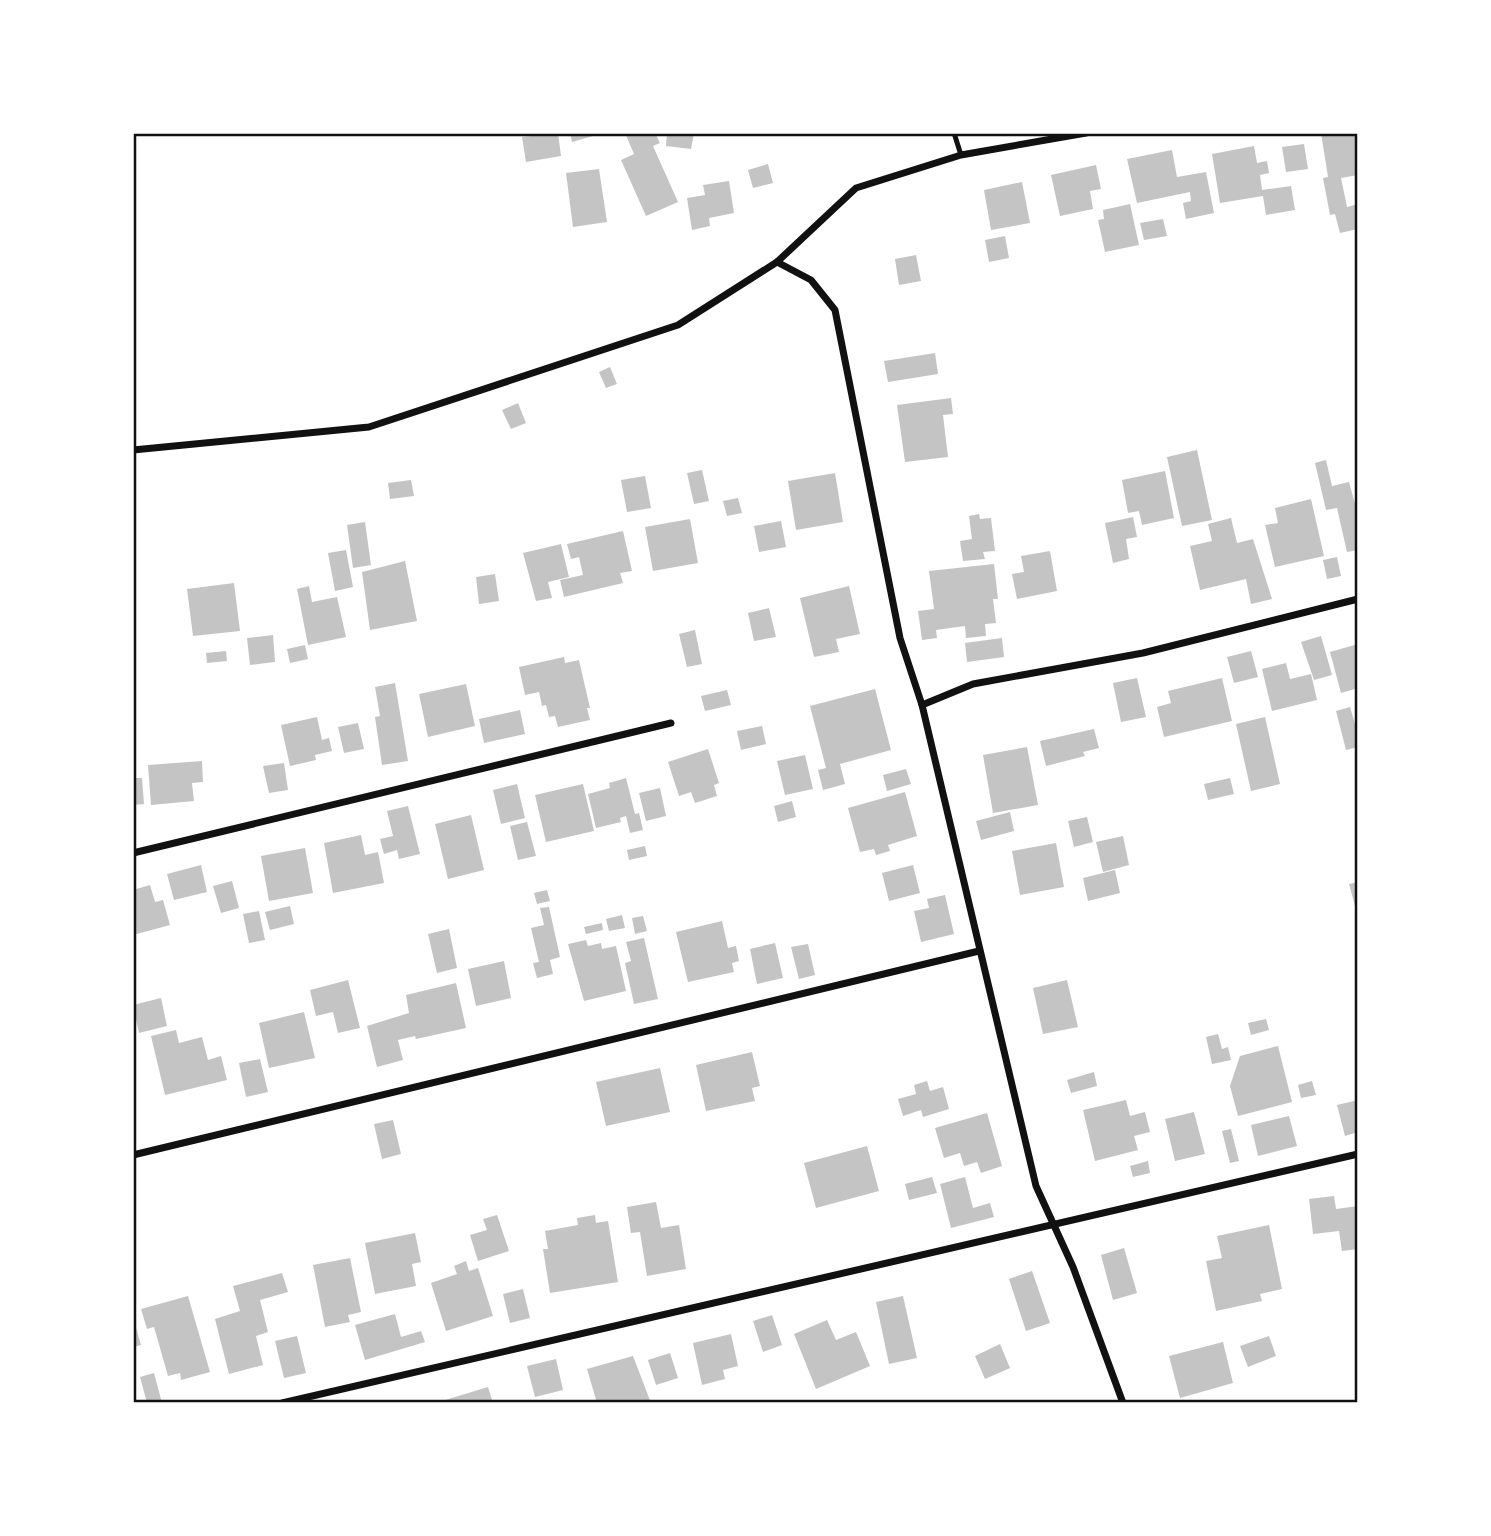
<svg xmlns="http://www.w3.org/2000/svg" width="1491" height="1536" viewBox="0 0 1491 1536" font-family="Lora,serif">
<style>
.building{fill:#c4c4c4}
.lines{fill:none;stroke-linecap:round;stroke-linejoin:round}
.service{stroke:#111;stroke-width:5}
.minor{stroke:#111;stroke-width:7}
.neatline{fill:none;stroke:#111;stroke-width:2.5}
</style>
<rect width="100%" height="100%" fill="#fff"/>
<g class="building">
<polygon points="558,133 561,156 526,162 522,137"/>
<polygon points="570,133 600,133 600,134 572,142"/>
<polygon points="625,133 655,133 660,143 653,146 678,202 646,216 621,160 634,154"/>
<polygon points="667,133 694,133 691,149 666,146"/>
<polygon points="1321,133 1358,133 1358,175 1341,178 1347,207 1358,204 1358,229 1340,233 1335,214 1330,215 1323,178 1328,177"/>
<polygon points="1304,144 1308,169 1286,172 1282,147"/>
<polygon points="1254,146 1257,163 1267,161 1269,173 1260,175 1262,190 1291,186 1295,210 1266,215 1263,196 1220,203 1212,154"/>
<polygon points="1172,150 1177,177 1206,172 1214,213 1186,219 1183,203 1191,201 1190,192 1137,203 1127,159"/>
<polygon points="768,164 773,183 753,188 748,170"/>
<polygon points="1096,165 1101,189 1090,191 1093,209 1060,216 1051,175"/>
<polygon points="599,169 607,222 573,227 566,173"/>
<polygon points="729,181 734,213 709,218 710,226 692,230 687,198 705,195 703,185"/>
<polygon points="1022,182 1030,223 991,230 984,190"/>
<polygon points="1130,204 1139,245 1105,252 1098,220 1104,219 1103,210"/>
<polygon points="1163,219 1167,236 1144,240 1140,223"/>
<polygon points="1005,236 1009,258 989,262 985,240"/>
<polygon points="916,255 921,281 899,285 895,259"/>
<polygon points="935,353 938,374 888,382 884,361"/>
<polygon points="610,367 617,384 606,388 599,372"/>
<polygon points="951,398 953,414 943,415 948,457 905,462 897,405"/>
<polygon points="518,403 526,423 511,429 502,410"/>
<polygon points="1197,450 1212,520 1182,526 1167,457"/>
<polygon points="1326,460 1332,486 1349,482 1355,504 1358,503 1358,550 1347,552 1337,508 1326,510 1315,463"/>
<polygon points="702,470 709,501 694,504 687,473"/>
<polygon points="1165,471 1174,518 1142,525 1139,511 1128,513 1122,480"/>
<polygon points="835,473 843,522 796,530 788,481"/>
<polygon points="645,476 651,508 627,512 621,480"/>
<polygon points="411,480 414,496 390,499 388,483"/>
<polygon points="738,498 742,513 727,516 723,501"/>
<polygon points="1311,499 1324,556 1275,567 1265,525 1278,523 1275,508"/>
<polygon points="979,514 980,519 991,518 995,551 983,552 985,559 963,561 960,541 972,539 969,516"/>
<polygon points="1133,517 1137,537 1126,539 1129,559 1113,563 1105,523"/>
<polygon points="1231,518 1237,543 1253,539 1272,599 1251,604 1246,579 1200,590 1190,546 1212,541 1208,524"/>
<polygon points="690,519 698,563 653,571 645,527"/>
<polygon points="781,521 786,547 759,552 754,526"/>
<polygon points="365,522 371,565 353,568 347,525"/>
<polygon points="623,531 632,571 620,573 623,583 564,597 560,580 583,575 579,557 571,559 567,544"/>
<polygon points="561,544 569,577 548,582 552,598 536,601 523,553"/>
<polygon points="346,550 353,587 335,591 328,553"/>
<polygon points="1050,551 1057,591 1017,599 1012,574 1024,572 1021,556"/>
<polygon points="1337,557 1341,576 1327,579 1323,560"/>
<polygon points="405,561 417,621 370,630 362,572"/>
<polygon points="994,564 998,599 993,599 996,623 985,624 986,636 966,638 965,626 936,630 937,638 922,640 918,611 934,609 929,571"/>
<polygon points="495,574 499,601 479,604 476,577"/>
<polygon points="234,583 240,631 193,636 187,589"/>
<polygon points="309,586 312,602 337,597 346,637 308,645 297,589"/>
<polygon points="849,586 860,634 836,639 839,652 814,657 800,598"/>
<polygon points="769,608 776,637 754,641 748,613"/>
<polygon points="695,630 702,664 687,667 679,634"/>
<polygon points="273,635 275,662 250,665 247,638"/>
<polygon points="1321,636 1332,675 1314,680 1301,642"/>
<polygon points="1002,638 1004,657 967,662 965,643"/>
<polygon points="1358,644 1358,688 1341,693 1330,652"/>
<polygon points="305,645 308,659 290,663 287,649"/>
<polygon points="226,651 227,661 207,663 206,653"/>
<polygon points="1251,651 1258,677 1234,683 1227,657"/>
<polygon points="564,657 565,663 579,660 590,708 587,708 590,720 558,727 555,716 549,717 546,705 542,706 539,692 525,695 519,667"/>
<polygon points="1286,663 1290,679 1311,674 1317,700 1272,711 1262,669"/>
<polygon points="1137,678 1146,717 1121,722 1113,683"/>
<polygon points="1222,678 1232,721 1164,737 1157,707 1171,703 1168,691"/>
<polygon points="395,683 408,761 382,765 375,717 380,716 375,687"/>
<polygon points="466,684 475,726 428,737 419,694"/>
<polygon points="875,689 891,750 840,764 845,784 823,790 818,770 826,768 810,706"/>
<polygon points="727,690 731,705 705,711 701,696"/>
<polygon points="1350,707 1355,724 1358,723 1358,747 1346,750 1336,711"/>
<polygon points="520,710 525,734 484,743 479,719"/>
<polygon points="317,717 322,740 329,738 332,751 315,755 316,760 290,766 281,725"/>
<polygon points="1265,717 1280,784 1251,791 1236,724"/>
<polygon points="358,723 364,749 344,753 338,727"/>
<polygon points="762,726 766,744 741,750 737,731"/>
<polygon points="1094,729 1099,748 1083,752 1085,756 1046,766 1040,741"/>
<polygon points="1027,747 1038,805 993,813 983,755"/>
<polygon points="708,749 719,783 714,785 717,796 695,803 691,792 679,796 668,762"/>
<polygon points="805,755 813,789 785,795 777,761"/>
<polygon points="202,761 203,782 192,783 194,801 151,805 148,765"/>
<polygon points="284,763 288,790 269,793 263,766"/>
<polygon points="906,769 911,784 887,791 883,775"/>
<polygon points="133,778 142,778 144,804 133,805"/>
<polygon points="626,778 635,814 639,813 643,830 630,833 626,816 620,818 621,822 596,828 588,794 610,788 609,783"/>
<polygon points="1230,778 1234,794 1208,800 1204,784"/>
<polygon points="517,784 525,818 501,824 493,790"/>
<polygon points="583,784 594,831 546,842 535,795"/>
<polygon points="660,788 666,816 646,821 639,793"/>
<polygon points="905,792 917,836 888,845 890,851 876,855 874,849 860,852 848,808"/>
<polygon points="792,801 796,817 778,822 774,806"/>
<polygon points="408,806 420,854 399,859 397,850 384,854 380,839 393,836 387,811"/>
<polygon points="1010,812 1014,831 981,840 976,821"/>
<polygon points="471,815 484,870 448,879 435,824"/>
<polygon points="1087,817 1093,842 1074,847 1068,821"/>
<polygon points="527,822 536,856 518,860 510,826"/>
<polygon points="361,835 365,855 378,852 384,883 333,893 324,843"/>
<polygon points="1123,836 1129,865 1103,872 1096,842"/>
<polygon points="1056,843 1064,887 1020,895 1012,851"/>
<polygon points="645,846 647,856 629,860 627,850"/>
<polygon points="305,848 313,893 269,901 261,856"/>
<polygon points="201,865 207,892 174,900 167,874"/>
<polygon points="913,865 920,893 889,901 882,873"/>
<polygon points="1115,870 1120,893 1088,901 1083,878"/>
<polygon points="232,881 239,908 221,913 213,886"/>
<polygon points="1358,882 1358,905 1355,906 1349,884"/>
<polygon points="150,885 155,902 163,900 170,925 133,935 133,890"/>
<polygon points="547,890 550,901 537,904 534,893"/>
<polygon points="945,895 954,934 921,942 914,911 929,908 927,899"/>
<polygon points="290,906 294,924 270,930 265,912"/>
<polygon points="549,907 560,957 550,960 553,974 537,978 533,963 539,962 531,928 544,925 540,908"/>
<polygon points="259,911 265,940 249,943 243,914"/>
<polygon points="622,915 625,928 609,931 606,919"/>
<polygon points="643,916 647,931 635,934 632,918"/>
<polygon points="722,921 728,948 736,946 739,961 732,963 734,972 688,982 676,932"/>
<polygon points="602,923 603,930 586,934 584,927"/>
<polygon points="449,929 457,968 437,973 428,934"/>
<polygon points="644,938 658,999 634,1004 625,963 631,961 626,942"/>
<polygon points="586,940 588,946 601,943 602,949 616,946 626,991 584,1001 568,944"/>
<polygon points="775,943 783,978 757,984 750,949"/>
<polygon points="808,944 815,975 799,979 791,947"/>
<polygon points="504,961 511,998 476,1006 468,969"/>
<polygon points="348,980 360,1028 338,1033 333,1012 316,1016 310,990"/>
<polygon points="1067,980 1078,1027 1043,1034 1033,988"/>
<polygon points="456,983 466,1028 416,1039 415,1036 398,1040 403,1060 377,1067 367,1026 409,1013 406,995"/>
<polygon points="161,998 167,1026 139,1033 133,1005"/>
<polygon points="304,1012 315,1058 269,1068 259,1023"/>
<polygon points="1266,1019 1269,1030 1251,1035 1248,1023"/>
<polygon points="176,1030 179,1043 202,1037 208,1060 221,1056 227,1080 165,1095 151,1036"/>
<polygon points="1218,1034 1222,1049 1228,1047 1231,1060 1212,1064 1206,1037"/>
<polygon points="1278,1046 1292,1102 1238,1116 1230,1086 1240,1056"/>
<polygon points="752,1052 760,1086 752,1088 755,1101 706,1111 696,1065"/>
<polygon points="260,1059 268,1092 246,1097 239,1063"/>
<polygon points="660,1068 670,1112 606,1126 596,1082"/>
<polygon points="1094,1072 1097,1086 1071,1093 1067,1080"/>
<polygon points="927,1081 930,1091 943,1087 949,1109 923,1117 921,1110 903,1116 898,1099 916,1094 914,1085"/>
<polygon points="1312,1081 1316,1095 1301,1098 1298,1085"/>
<polygon points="1126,1100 1130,1116 1145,1112 1150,1132 1134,1136 1138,1150 1095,1161 1083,1110"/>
<polygon points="1358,1100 1358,1132 1345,1136 1337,1105"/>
<polygon points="1194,1112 1205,1154 1175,1161 1165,1119"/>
<polygon points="987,1113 1002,1166 981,1173 977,1162 964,1166 960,1153 944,1158 935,1128"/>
<polygon points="1289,1116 1297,1146 1258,1156 1251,1125"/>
<polygon points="393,1120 401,1154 382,1159 374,1124"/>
<polygon points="1231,1129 1239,1161 1230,1163 1222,1131"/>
<polygon points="867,1146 879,1191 816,1208 804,1163"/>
<polygon points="1148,1161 1150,1173 1133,1177 1130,1166"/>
<polygon points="932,1177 937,1193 909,1200 905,1184"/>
<polygon points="965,1177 973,1208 990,1203 994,1217 951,1228 940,1184"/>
<polygon points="1334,1196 1336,1209 1358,1206 1358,1249 1342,1251 1339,1231 1313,1234 1309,1199"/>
<polygon points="656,1202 661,1228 679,1225 686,1269 647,1276 640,1232 631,1233 627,1207"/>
<polygon points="497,1215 509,1251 478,1261 470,1235 487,1230 483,1219"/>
<polygon points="595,1215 596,1223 608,1221 618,1282 550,1293 543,1249 548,1249 545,1231 578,1225 577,1218"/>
<polygon points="1269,1225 1282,1289 1260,1294 1262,1301 1216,1311 1206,1261 1222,1258 1217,1236"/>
<polygon points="415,1233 421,1262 412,1264 416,1286 375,1294 365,1243"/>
<polygon points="1124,1248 1137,1293 1113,1300 1101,1255"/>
<polygon points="350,1258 361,1312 348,1315 350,1322 325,1327 313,1265"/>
<polygon points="466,1261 469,1271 478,1268 493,1316 446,1331 431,1283 457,1274 454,1266"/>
<polygon points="1032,1271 1050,1323 1026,1331 1009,1279"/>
<polygon points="282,1273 288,1292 260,1300 268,1332 256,1336 263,1365 229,1374 215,1319 240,1311 233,1286"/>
<polygon points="523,1289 530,1318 510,1323 503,1294"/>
<polygon points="188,1296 210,1372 181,1380 180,1373 168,1376 154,1327 147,1329 141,1309"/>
<polygon points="903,1296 917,1358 889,1364 876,1302"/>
<polygon points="395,1314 401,1337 421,1331 425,1342 365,1360 355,1325"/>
<polygon points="772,1315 782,1345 763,1352 753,1321"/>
<polygon points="133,1317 141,1345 133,1347"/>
<polygon points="827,1320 836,1340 856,1332 870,1366 816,1389 794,1334"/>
<polygon points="731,1334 738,1366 723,1370 725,1379 702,1385 693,1343"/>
<polygon points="297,1336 306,1373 284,1378 275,1341"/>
<polygon points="1269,1336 1276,1356 1248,1367 1240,1346"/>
<polygon points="1223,1342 1233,1383 1180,1398 1169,1356"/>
<polygon points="1000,1344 1010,1368 985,1379 975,1356"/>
<polygon points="670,1353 678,1378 656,1385 648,1360"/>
<polygon points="633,1356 651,1403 597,1403 587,1369"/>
<polygon points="556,1359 563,1390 535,1397 527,1366"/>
<polygon points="154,1373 162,1403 147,1403 140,1377"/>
<polygon points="488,1387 493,1403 442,1403 442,1401"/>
</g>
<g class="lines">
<polyline class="service" points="954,133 961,155"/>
<g class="minor">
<polyline points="777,262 811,280 835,310 900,638 922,705 1036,1186 1073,1267 1123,1403"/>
<polyline points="133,450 369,427 678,325 777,262 856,188 961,155 1086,133"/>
<polyline points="922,705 973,684 1143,653 1358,599"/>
<polyline points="133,853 671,723"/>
<polyline points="133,1155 979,951"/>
<polyline points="282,1403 1358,1154"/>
</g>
</g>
<rect width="1491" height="1536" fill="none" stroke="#ffffff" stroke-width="270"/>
<rect x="135" y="135" width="1221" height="1266" class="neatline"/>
</svg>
